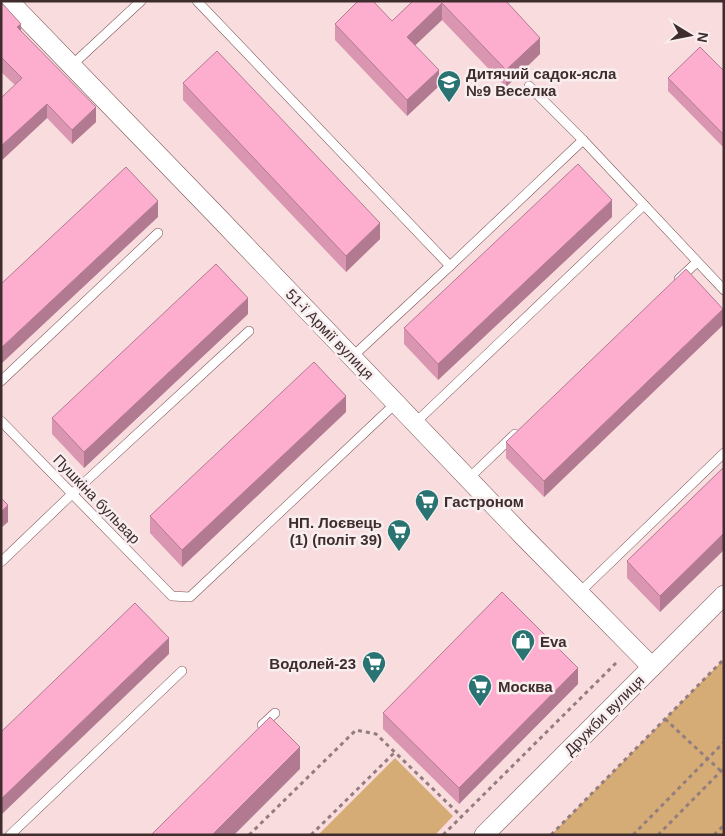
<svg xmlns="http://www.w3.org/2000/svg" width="725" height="836" viewBox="0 0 725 836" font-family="Helvetica,sans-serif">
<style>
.green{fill:#d5ac76}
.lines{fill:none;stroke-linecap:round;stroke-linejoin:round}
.service-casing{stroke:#7a5356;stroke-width:10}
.minor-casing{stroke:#7a5356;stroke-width:20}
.path{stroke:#947d7f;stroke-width:3;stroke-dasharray:4 4;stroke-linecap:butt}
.service{stroke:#fff;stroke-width:9}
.minor{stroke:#fff;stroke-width:19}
.wall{fill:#da96b1}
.shaded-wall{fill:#b17a90}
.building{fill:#fdaece;stroke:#b17a90}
.labels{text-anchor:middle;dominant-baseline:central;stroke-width:5;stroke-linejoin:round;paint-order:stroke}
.poi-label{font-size:15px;font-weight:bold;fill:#3f2d2e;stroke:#f8eeef;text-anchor:start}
.street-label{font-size:15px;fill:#3f2d2e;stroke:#f8eeef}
</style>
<rect width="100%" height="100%" fill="#f9dcde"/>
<g class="green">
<polygon points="724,659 724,835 551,835"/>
<polygon points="395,758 453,816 435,835 318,835"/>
</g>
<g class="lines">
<g class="service-casing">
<g id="service">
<polyline points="197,1 450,266 583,140 529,86"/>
<polyline points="73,68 71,66 141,1"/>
<polyline points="583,140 724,290"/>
<polyline points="679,279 697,262"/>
<polyline points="352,357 450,266"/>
<polyline points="1,381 158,233"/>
<polyline points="1,421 172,596 190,597 396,403"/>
<polyline points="415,423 644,205"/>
<polyline points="468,479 515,434"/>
<polyline points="1,562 72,494 249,331"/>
<polyline points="579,593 724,453"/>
<polyline points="262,725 275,713"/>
<polyline points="10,835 182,671"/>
</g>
</g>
<g class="minor-casing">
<g id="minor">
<polyline points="9,1 218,217 523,536 652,667"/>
<polyline points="484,835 724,595"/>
</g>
</g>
<g class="path">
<polyline points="665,719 724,774"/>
<polyline points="249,835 356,730 376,734 461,816"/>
<polyline points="311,835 395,752"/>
<polyline points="443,835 618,661"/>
<polyline points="551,835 724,659"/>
<polyline points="633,835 724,742"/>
<polyline points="658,835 724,768"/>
<polyline points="714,835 724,825"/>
</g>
<use href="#service" class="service"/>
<use href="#minor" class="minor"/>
</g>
<g class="wall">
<polygon points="413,1 506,1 540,54 506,87 442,20 415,45 439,86 407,116 335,40 335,24 392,21"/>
<polygon points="1,2 21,30 96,122 72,144 47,118 1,161 1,98 15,85 1,72"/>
<polygon points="724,71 724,148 668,91 668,78"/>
<polygon points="183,83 380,239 346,272 183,100"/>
<polygon points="612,217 438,380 404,344 404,328"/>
<polygon points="248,314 84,468 52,434 52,418"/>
<polygon points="723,325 544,497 506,458 506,442"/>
<polygon points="346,412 182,567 150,533 150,516"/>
<polygon points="724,467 660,612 627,578 627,561"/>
<polygon points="578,684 459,804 383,729 383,713"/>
</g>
<g class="shaded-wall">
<polygon points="442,3 442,20 407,53 407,37"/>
<polygon points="21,24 21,38 17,27"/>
<polygon points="540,38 540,54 506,87 506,70"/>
<polygon points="439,70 439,86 407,116 407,100"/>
<polygon points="47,104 47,118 1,161 1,146"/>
<polygon points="96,107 96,122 72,144 72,130"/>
<polygon points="612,200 612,217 438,380 438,364"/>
<polygon points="158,201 158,217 1,364 1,348"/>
<polygon points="380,223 380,239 346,272 346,256"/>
<polygon points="248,298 248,314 84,468 84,452"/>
<polygon points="723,309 723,325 544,497 544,481"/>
<polygon points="346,396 346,412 182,567 182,550"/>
<polygon points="8,505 8,522 1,528 1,512"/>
<polygon points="724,533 724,550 660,612 660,596"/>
<polygon points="169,638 169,654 1,815 1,799"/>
<polygon points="578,668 578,684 459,804 459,788"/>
<polygon points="300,747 300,769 234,835 212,835"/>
</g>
<g class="building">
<polygon points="358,1 373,1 392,21 413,1 506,1 540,38 506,70 442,3 407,37 439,70 407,100 335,24"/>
<polygon points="1,2 21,24 17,27 96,107 72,130 47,104 1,146 1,98 22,78 1,57"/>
<polygon points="700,47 724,71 724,135 668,78"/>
<polygon points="217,51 380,223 346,256 183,83"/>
<polygon points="578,164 612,200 438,364 404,328"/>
<polygon points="126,167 158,201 1,348 1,284"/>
<polygon points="216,264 248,298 84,452 52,418"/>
<polygon points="686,269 723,309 544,481 506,442"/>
<polygon points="314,362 346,396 182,550 150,516"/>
<polygon points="724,467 724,533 660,596 627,561"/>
<polygon points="1,498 8,505 1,512"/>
<polygon points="502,592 578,668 459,788 383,713"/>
<polygon points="135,603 169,638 1,799 1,732"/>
<polygon points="270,717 300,747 212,835 151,835"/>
</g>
<defs>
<g id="school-pin" transform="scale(1.25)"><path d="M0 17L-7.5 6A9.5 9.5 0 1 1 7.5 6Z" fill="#297472" stroke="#f8eeef"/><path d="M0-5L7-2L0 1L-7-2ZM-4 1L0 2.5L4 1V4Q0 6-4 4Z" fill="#fff"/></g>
<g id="supermarket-pin" transform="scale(1.25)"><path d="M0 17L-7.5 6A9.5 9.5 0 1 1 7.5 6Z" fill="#297472" stroke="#f8eeef"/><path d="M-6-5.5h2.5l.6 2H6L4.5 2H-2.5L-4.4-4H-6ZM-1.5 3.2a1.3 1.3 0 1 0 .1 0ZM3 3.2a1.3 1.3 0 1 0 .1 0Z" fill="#fff"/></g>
<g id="shop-pin" transform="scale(1.25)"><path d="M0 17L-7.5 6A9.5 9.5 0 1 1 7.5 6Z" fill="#297472" stroke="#f8eeef"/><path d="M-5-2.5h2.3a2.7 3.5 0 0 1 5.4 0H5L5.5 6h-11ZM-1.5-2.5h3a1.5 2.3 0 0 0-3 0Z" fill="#fff"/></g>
</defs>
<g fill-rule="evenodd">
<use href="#school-pin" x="449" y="82"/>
<use href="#supermarket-pin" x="427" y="501"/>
<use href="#supermarket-pin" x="399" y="531"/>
<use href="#shop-pin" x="523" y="641"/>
<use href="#supermarket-pin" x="374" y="663"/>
<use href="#supermarket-pin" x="480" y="686"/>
</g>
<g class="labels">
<g class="poi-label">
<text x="466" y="73">Дитячий садок-ясла<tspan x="466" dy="17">№9 Веселка</tspan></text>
<text x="444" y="501">Гастроном</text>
<text x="382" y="522" text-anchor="end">НП. Лоєвець<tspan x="382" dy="17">(1) (політ 39)</tspan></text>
<text x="540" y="641">Eva</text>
<text x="356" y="663" text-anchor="end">Водолей-23</text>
<text x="498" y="686">Москва</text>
</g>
<g class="street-label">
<text transform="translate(330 334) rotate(46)">51-ї Армії вулиця</text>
<text transform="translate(97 499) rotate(46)">Пушкіна бульвар</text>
<text transform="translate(604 715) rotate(-45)">Дружби вулиця</text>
</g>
</g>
<rect width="725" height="836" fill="none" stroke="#3f2d2e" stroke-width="5"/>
<g transform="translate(690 35) rotate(100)" stroke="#f8eeef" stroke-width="4" paint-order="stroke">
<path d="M0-4L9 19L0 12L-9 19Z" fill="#3f2d2e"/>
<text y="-8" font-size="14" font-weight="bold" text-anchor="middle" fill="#3f2d2e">N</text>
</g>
</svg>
